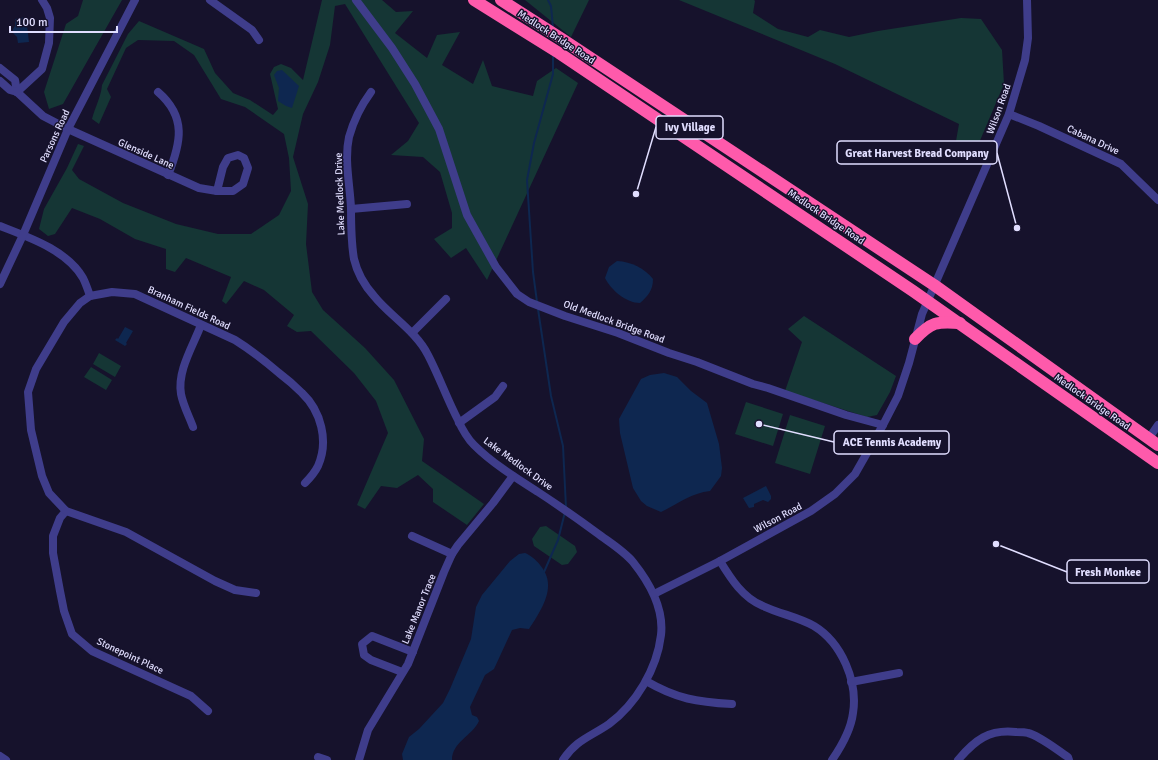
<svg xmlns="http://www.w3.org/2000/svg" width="1158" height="760" viewBox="0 0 1158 760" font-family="Signika,sans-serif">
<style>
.green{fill:#153635}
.water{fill:#0e2750}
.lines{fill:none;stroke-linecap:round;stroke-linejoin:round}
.stream{stroke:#0e2750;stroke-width:2}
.street{stroke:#3f3d8b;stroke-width:8}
.highway{stroke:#fe5aab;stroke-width:12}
.labels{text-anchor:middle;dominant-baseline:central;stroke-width:3;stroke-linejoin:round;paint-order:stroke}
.street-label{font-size:10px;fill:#e1deff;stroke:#16122c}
.leader{fill:none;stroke:#e1deff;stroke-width:1.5}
.callout-dot{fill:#e1deff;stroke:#16122c;stroke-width:1.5}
.callout{fill:#16122c;stroke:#e1deff;stroke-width:1.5}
.callout-label{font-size:11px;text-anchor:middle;font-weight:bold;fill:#e1deff}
</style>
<rect width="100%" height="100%" fill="#16122c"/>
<g class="green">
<polygon points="83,0 122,0 63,104 49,109 44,92 66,24 78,16"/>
<path d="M 322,0 L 382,0 L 396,12 L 413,11 L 395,33 L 427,58 L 437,35 L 460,32 L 442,65 L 473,84 L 483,60 L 492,86 L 533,96 L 537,81 L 556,68 L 578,83 L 487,280 L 466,248 L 451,258 L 434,239 L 452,228 L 452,213 L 440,172 L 423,157 L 391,155 L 408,141 L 419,123 L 345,4 L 335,6 L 330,45 L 318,82 L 303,114 L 293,157 L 308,204 L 306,244 L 312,292 L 323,310 L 365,348 L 394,380 L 424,439 L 422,461 L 484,504 L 467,525 L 433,502 L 433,489 L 418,475 L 397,488 L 381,486 L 365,509 L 357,505 L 388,433 L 376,401 L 354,373 L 311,331 L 297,332 L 287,326 L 294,315 L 264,290 L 244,281 L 226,304 L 222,301 L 231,277 L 186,258 L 175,272 L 166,269 L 166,249 L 135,239 L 100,219 L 72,208 L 55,234 L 48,236 L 39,229 L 44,209 L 67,168 L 78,144 L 84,146 L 72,170 L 79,179 L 123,203 L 176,224 L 218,234 L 251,234 L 279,215 L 291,191 L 289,158 L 284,134 L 245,107 L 221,99 L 194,55 L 174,41 L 138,40 L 126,48 L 107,89 L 111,97 L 99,124 L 92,119 C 95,107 101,97 102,85 L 128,34 L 139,21 L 204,49 L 215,73 L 233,93 L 250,100 L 273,115 L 278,109 L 270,74 L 274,67 L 281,64 L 291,68 L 303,80 Z"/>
<polygon points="525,0 589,0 571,37"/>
<polygon points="679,0 754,0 755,1 753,13 778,29 808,37 820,30 849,37 878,31 961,18 981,19 1002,50 1004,84 976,150 956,141 959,124 835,64"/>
<polygon points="804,316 896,376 890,392 877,415 867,417 785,391 802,342 788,329"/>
<polygon points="99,353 121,366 115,377 93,364"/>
<polygon points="91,367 112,380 106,390 84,377"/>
<polygon points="746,402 783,414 773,446 735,434"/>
<polygon points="790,415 825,426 810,474 775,463"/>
<polygon points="546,526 575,546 577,552 568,564 562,565 534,546 532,539 540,527"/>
</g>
<g class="water">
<polygon points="26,17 29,42 18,43 17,37 13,33 13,29 15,26 15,19"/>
<polygon points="282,70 299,86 292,108 286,106 278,101 279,88 274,75 277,71"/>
<path d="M 617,261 C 632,262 644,268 653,279 C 653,290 648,296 640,303 C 626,303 611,290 605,278 L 609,267 Z"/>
<polygon points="125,327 133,331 126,343 127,344 125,346 115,340 117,338 118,339"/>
<path d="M 664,373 L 677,377 L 691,391 L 707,403 L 719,444 L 722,468 L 721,476 L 710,491 C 691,493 678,504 661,512 L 647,506 L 641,501 L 633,488 L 620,433 L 619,419 L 641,379 L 650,375 Z"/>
<polygon points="766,486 771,496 771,499 768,502 763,500 754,504 754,507 749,508 743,498"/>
<path d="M 525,553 C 535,557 548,571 548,584 C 549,599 537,617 529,629 L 520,628 L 512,630 L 494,669 L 485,675 L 470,707 L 472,715 L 477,717 L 479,721 C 472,736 452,742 452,760 L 403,760 L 402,754 L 409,737 L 419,729 L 443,703 L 450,689 L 471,639 L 476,607 L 482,595 L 510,561 L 519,554 Z"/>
</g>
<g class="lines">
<g class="stream">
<polyline points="548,0 551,6 553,28"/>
<polyline points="537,302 533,272 527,180 534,143 553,74 553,55"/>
<polyline points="538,309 551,396 563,446 566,508"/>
<polyline points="544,572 558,540 565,512"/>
</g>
<g class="street">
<polyline points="210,0 252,30 259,40"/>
<polyline points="356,0 392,48 415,84 439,129 467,215 496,267 517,294 529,302 565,316 618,333 669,353 697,362 753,384 768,388 846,415 883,425"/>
<polyline points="0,68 15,80 17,92"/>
<polyline points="0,81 10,90 17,92 43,116 68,129 199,188 217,191"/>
<polyline points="17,92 42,69 49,43 50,18 47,8 42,0"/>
<path d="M 158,92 C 187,117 181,143 168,175"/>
<path d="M 371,92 C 360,107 354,119 349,137 C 344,160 350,185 351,208 C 351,225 351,242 354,259 C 357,272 365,286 374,296 C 390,316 416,331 428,355 C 439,376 447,399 458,420 C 462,429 466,437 474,445 C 492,463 516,478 538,492 C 558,505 578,519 597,533 C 609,542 624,551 633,562 C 649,582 664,609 661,635 C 657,669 636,704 609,724 C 590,737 576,740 563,760"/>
<polyline points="1009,114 1039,126 1121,164 1158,200"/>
<polygon points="238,155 244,158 248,168 243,184 233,191 217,191 223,167 228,158"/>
<polyline points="351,209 407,204"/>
<path d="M 0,226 C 28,237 67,250 83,278 C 86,284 88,290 90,296"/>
<polyline points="0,284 23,235 68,129 135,0"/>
<polyline points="412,333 446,299"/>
<polyline points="459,423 495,397 503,386"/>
<path d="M 193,427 C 189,416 183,405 181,394 C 177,371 193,346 201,325"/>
<polyline points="1149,438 1158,425"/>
<polyline points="66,511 60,518 53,536 53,553 60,591 64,611 72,634 92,651 191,696 208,711"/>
<polyline points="412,536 452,554"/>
<path d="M 720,561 C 731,579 743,598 763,606 C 780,614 798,617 814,626 C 842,643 858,682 853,713 C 851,729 841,747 832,760"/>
<path d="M 256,593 L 235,590 L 215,581 L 126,532 L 66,511 L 49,493 L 42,476 L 31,430 L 28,392 L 36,369 L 64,322 L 80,303 L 90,296 L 112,292 L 135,294 L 235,340 C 251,350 265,361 279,373 C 287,379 295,386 302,393 C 321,411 329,441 318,466 C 315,472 310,478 305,483"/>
<polyline points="654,594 720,561 811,511 835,494 855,474 883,425 898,396 909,363 922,314 1009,114 1025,60 1028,38 1027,0"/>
<polyline points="402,672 371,660 364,655 362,644 372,636 413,652"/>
<path d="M 646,681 C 677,699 697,702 732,704"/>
<polyline points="851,682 899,673"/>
<polyline points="0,756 6,760"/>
<polyline points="318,757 327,760"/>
<polyline points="359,760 368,730 408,664 444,572 452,554 458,545 493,503 513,476"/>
<path d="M 958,760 C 975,740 989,729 1016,732 C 1020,732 1025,732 1028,733 C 1040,736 1057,750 1068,757 L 1069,760"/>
</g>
<g class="highway">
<polyline points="474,0 559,53 913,291 1158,463"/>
<polyline points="501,0 562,39 934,285 1158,445"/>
<path d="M 915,339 C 931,322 937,321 960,323"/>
</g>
</g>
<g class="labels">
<g class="street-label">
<text transform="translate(556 37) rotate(33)">Medlock Bridge Road</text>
<text transform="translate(999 109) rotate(-70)">Wilson Road</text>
<text transform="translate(55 136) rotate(-65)">Parsons Road</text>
<text transform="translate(1093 140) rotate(25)">Cabana Drive</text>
<text transform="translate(146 154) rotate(24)">Glenside Lane</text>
<text transform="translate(340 194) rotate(-92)">Lake Medlock Drive</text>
<text transform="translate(826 217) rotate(34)">Medlock Bridge Road</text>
<text transform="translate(189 308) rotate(25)">Branham Fields Road</text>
<text transform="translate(614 322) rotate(20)">Old Medlock Bridge Road</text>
<text transform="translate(1092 402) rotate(35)">Medlock Bridge Road</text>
<text transform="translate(518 464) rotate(36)">Lake Medlock Drive</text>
<text transform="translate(778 518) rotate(-28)">Wilson Road</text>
<text transform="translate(419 609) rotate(-68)">Lake Manor Trace</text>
<text transform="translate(130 656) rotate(25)">Stonepoint Place</text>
</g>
</g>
<path class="leader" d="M636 194L656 127M1017 228L997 153M759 424L834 442M996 544L1067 572"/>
<g class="callout-dot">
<circle cx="636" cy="194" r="4"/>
<circle cx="1017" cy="228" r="4"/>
<circle cx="759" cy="424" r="4"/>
<circle cx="996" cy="544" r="4"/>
</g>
<g class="callout">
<rect x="656" y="116" width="67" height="23" rx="4"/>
<rect x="837" y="141" width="160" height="23" rx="4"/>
<rect x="834" y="431" width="115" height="23" rx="4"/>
<rect x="1067" y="560" width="82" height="23" rx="4"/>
</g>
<g class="callout-label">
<text x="690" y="131">Ivy Village</text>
<text x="917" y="157">Great Harvest Bread Company</text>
<text x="892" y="446">ACE Tennis Academy</text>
<text x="1108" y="576">Fresh Monkee</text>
</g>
<path d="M10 26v6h107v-6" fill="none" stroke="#e1deff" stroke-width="2"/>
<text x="16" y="26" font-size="12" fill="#e1deff" stroke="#16122c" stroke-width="3" paint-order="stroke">100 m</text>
</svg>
